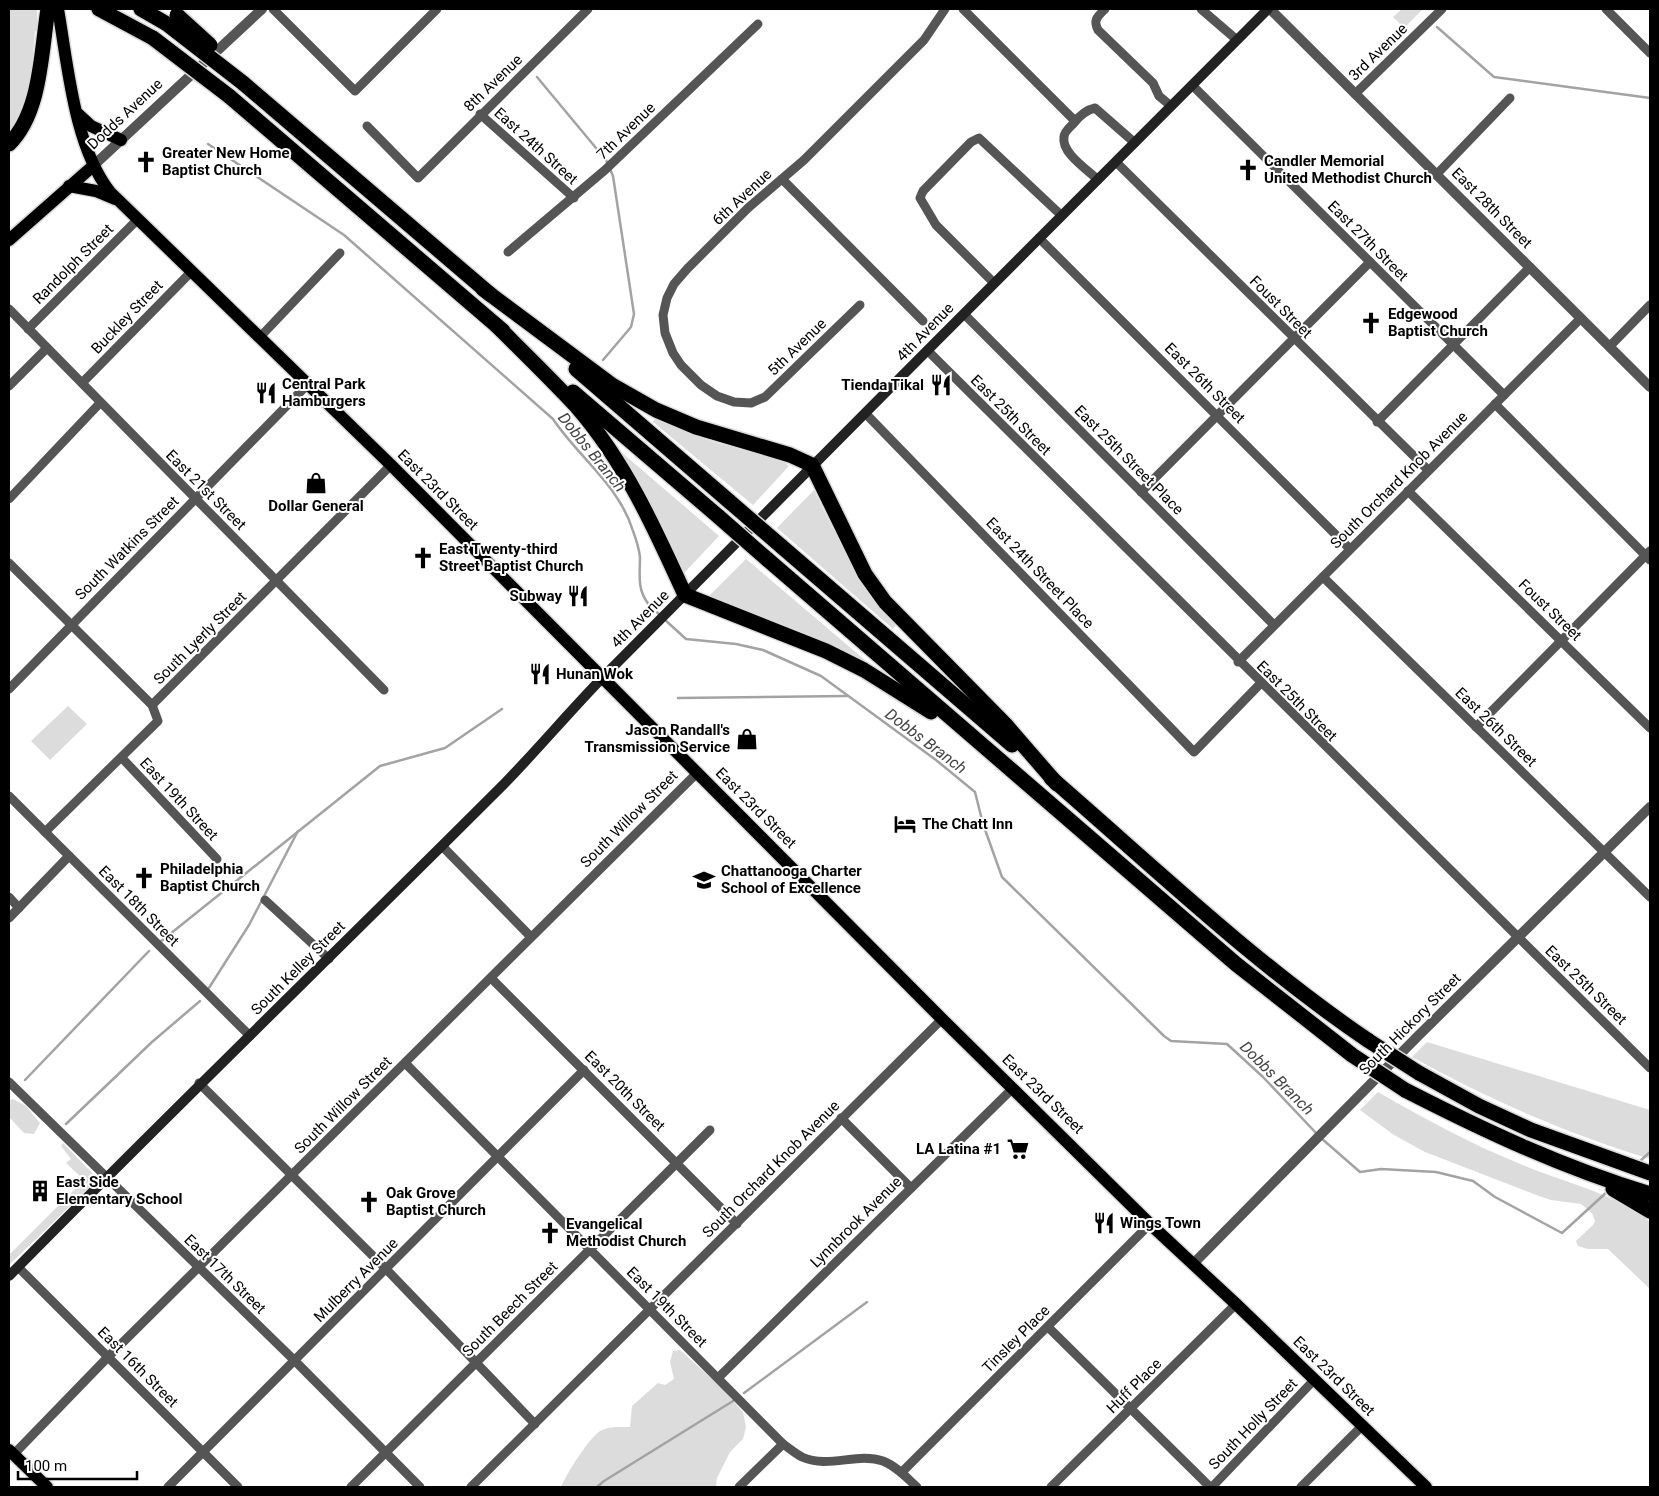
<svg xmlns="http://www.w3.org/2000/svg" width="1659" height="1496" viewBox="0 0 1659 1496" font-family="Roboto,sans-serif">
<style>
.green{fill:#dcdcdc}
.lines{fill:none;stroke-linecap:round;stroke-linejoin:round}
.stream{stroke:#a3a3a3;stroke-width:2.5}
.primary-casing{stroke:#dbdbdb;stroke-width:15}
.motorway-casing{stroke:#dbdbdb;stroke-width:18}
.minor{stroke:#555;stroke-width:9}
.tertiary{stroke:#555;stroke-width:10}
.secondary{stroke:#222;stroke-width:10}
.primary{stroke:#000;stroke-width:12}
.motorway{stroke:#000;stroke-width:15}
.motorway-bridge-casing{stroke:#dbdbdb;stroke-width:18;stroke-linecap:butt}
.motorway-bridge{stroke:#000;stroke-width:15}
.labels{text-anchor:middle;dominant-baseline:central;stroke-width:4;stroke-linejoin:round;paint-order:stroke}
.street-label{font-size:15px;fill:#000;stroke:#fff}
.poi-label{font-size:15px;font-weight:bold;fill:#000;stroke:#fff;text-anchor:start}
.water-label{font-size:16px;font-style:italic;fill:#444;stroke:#fff}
</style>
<rect width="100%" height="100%" fill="#fff"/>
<g class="green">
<polygon points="9,9 37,9 38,31 35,31 30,90 25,107 9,135"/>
<polygon points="1402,9 1423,9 1404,28 1393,17"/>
<polygon points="655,418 713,442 781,460 789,466 753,505 653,422"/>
<polygon points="606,439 719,536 684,573 662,525"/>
<path d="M 814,490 C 837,538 860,585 896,625 L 893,629 L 777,528 Z"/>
<polygon points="746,559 879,672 707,598"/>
<polygon points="68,706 87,724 50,760 31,741"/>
<path d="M 1427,1042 L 1650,1110 L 1650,1159 C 1568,1134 1487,1099 1412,1057 Z"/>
<path d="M 1378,1092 C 1423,1118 1469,1143 1518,1163 C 1561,1182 1613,1192 1650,1222 L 1650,1289 L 1608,1249 L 1588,1249 L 1578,1246 L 1576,1241 L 1593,1225 L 1595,1221 L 1592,1213 L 1581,1204 L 1551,1200 L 1539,1196 L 1425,1152 L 1394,1135 L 1360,1110 Z"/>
<polygon points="13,1099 26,1106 40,1123 34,1134 24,1133 9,1117 9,1101"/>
<polygon points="63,1143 98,1179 9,1265 9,1255 84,1180 66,1163 71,1159 61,1146"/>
<path d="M 680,1350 L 721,1387 L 743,1412 L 746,1427 L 743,1439 L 730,1452 L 717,1478 L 716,1487 L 561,1487 C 566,1475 591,1434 602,1430 C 610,1426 621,1427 630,1427 L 632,1406 L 658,1383 L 665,1385 L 674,1379 L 670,1362 L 673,1351 Z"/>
</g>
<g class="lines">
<g class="stream">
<polyline points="1428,9 1429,9"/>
<polyline points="1437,27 1494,77 1650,98"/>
<polyline points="537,77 606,160 613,176 634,314 631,327 603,360"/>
<path d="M 208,144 L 344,235 L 553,419 C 579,458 619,485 633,531 C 636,539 639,549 640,557 C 640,573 637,588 647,602 C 650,607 656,611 660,615"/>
<polyline points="664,619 686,639 736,644 763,650 821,676 936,760 975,792 983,824 1002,877 1164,1036 1171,1041 1227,1044 1263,1077 1317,1134"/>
<polyline points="678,698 847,696"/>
<polyline points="160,942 380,766 445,748 502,709"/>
<polyline points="207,991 249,925 298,831"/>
<polyline points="25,1080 149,951"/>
<polyline points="66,1124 152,1042 200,1001"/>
<polyline points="1321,1138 1360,1172 1381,1169 1436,1172 1473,1181 1495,1197 1562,1233 1608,1191"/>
<polyline points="1638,1163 1650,1152"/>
<polyline points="744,1393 867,1302"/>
<polyline points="597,1487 604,1481 733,1401"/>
</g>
<g class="primary-casing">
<g id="primary">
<path d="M 58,9 C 68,66 74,146 110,192 L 391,465 L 942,1019 L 1150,1224 L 1236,1304 L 1426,1487"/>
<polyline points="78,114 91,126 121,140"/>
<polyline points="69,186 96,191 115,199"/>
<polyline points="9,240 93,166"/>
<polyline points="9,1450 47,1487"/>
</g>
</g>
<g class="motorway-casing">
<g id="motorway">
<polyline points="99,9 153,38"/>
<polyline points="141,9 167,24"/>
<polyline points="243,83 491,295"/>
<polyline points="229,96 503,331"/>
<path d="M 9,144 C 41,113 41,52 48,9"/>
<polyline points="483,289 612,385 656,410 696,427 790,455 812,465 865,574 885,602 1005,724 1057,784"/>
<path d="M 496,325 C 523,352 551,379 577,407 C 625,462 655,529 685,595 L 826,651 L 864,670 L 931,712"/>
<polyline points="576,369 730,502"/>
<polyline points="573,392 719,517"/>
<polyline points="781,546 1012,745"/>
<polyline points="767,559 1236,964 1352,1055"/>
<path d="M 1051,778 C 1155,868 1255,964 1369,1041"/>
<polyline points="1419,1073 1479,1106 1531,1130 1650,1173"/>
<path d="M 1405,1090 C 1487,1132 1562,1167 1650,1194"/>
<polyline points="1613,1189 1650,1211"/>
</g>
</g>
<g class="minor">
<polyline points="273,9 355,91 437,9"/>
<polyline points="963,9 1075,121"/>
<path d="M 1105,9 C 1097,17 1093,20 1098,30 L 1153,83 L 1159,96 L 1171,106"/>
<polyline points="1201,9 1237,40"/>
<polyline points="1606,9 1650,53"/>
<polyline points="1192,85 1504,395"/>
<polyline points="1355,94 1442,9"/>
<polyline points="480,114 574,198"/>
<polyline points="367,126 418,178 588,9"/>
<polyline points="1116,162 1428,470"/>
<polyline points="1436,175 1510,98"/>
<polyline points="782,179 923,321"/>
<path d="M 1098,180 C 1088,170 1061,153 1064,137 C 1064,132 1070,127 1073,124 C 1079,116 1086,110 1095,108 L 1135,143"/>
<polyline points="1039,238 1350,549"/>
<polyline points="508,252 605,170 758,24"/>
<polyline points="994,283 936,225 920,198 923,191 971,142 979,138 1062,216"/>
<polyline points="860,305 765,397 751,403 734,402 717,396 701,385 681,365 673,353 665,333 663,315 667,298 674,284 687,269 748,208 804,160 924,40 945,9"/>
<polyline points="9,309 384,690"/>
<polyline points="964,314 1274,625"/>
<polyline points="28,329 137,220"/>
<polyline points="260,337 340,253"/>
<polyline points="1610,346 1650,305"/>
<polyline points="928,351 1650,1068"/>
<polyline points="82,383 192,271"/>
<polyline points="9,386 47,348"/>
<polyline points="1495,404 1650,560"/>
<polyline points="866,414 1194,752 1260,684"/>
<polyline points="1377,422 1530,267"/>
<polyline points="1408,491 1650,728"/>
<polyline points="1141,492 1370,262"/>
<polyline points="9,499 100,403"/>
<polyline points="9,563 152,705"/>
<polyline points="1323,577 1650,897"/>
<polyline points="1238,662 1581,318"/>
<polyline points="9,689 308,384"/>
<polyline points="1476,727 1650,551"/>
<polyline points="122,758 217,859"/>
<polyline points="9,796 250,1036"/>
<polyline points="45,832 158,721 152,705 391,465"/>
<polyline points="442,846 531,937"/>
<polyline points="9,897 19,908"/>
<polyline points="265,900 329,959"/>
<polyline points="9,918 69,856"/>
<polyline points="492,979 737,1224"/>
<path d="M 406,1064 L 783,1444 C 789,1448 796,1454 802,1457 C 829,1469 857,1452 883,1461 C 896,1466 907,1478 917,1487"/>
<polyline points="9,1082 295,1361 420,1487"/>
<polyline points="199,1083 386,1269 535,1424"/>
<polyline points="841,1118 911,1188"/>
<polyline points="18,1267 238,1487"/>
<polyline points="1048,1327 1210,1487"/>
<polyline points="719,1377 1013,1088"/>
<polyline points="13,1455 108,1357 698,772"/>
<polyline points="902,1472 1150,1224"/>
<polyline points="168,1487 584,1070"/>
<polyline points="351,1487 710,1130"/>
<polyline points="471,1487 942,1019"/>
<polyline points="739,1487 783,1444"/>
<polyline points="1051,1487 1236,1304"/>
<polyline points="1212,1487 1315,1379"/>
<polyline points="1301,1487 1362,1426"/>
</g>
<g class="tertiary">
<polyline points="1270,9 1650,387"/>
<polyline points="93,166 262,9"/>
<polyline points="1193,1264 1418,1036 1650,807"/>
</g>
<path class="secondary" d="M 9,1276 C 172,1110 339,949 504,784 C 538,749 570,711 604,676 C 824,453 1047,231 1268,9"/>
<use href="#primary" class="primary"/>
<use href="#motorway" class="motorway"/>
<g class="motorway-bridge-casing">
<g id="motorway-bridge">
<polyline points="177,15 210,45"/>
<polyline points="167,24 243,83"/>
<polyline points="153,38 229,96"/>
<polyline points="730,502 781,546"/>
<polyline points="719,517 767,559"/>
<polyline points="1369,1041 1419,1073"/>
<polyline points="1352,1055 1405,1090"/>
</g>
</g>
<use href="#motorway-bridge" class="motorway-bridge"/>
</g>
<defs>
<g id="church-bare" transform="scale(1.725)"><path d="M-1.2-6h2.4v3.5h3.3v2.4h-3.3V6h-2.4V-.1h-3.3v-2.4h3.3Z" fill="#000" stroke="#fff" stroke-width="2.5" paint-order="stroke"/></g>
<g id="restaurant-bare" transform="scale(1.725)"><path d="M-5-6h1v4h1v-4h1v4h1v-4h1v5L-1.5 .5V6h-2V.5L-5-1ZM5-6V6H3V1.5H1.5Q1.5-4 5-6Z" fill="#000" stroke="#fff" stroke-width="2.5" paint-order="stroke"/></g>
<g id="shop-bare" transform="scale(1.725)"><path d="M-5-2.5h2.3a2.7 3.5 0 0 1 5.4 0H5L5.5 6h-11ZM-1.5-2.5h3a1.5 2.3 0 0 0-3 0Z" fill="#000" stroke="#fff" stroke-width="2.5" paint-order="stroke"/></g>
<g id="hotel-bare" transform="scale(1.725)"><path d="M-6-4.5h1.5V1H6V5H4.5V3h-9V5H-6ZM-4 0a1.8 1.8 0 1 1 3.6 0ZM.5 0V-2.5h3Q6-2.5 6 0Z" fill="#000" stroke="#fff" stroke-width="2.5" paint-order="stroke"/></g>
<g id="school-bare" transform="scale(1.725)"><path d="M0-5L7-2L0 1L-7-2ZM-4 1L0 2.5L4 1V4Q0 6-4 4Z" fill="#000" stroke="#fff" stroke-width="2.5" paint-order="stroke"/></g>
<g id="supermarket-bare" transform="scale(1.725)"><path d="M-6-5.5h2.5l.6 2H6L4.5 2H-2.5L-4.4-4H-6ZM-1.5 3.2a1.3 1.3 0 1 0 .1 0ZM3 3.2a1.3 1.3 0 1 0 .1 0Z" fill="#000" stroke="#fff" stroke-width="2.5" paint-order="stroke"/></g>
<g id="building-bare" transform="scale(1.725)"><path d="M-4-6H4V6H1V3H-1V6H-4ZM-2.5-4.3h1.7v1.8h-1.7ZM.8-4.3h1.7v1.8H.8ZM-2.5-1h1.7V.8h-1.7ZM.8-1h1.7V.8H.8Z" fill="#000" stroke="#fff" stroke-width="2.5" paint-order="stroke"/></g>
</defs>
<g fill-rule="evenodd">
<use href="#church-bare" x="146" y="162"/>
<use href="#church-bare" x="1248" y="170"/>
<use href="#church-bare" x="1371" y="323"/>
<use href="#restaurant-bare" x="941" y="385"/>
<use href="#restaurant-bare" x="266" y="393"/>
<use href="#shop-bare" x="316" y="483"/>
<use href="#church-bare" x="423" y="558"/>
<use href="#restaurant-bare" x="578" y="596"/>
<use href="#restaurant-bare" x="540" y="674"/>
<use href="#shop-bare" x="747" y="739"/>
<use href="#hotel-bare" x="905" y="824"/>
<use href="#church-bare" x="144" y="878"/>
<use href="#school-bare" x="704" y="880"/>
<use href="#supermarket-bare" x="1018" y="1149"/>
<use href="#building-bare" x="40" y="1191"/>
<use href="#church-bare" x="369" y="1202"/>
<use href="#restaurant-bare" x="1104" y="1223"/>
<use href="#church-bare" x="550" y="1233"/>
</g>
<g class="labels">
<g class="street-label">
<text transform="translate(1378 52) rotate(-44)">3rd Avenue</text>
<text transform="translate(493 83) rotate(-44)">8th Avenue</text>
<text transform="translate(125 114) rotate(-43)">Dodds Avenue</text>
<text transform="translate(626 131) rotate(-44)">7th Avenue</text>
<text transform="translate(536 146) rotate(42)">East 24th Street</text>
<text transform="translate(742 197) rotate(-43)">6th Avenue</text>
<text transform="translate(1492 208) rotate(45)">East 28th Street</text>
<text transform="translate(1368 241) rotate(45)">East 27th Street</text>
<text transform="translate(73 264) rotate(-45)">Randolph Street</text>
<text transform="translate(1281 307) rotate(45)">Foust Street</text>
<text transform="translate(127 317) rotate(-46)">Buckley Street</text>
<text transform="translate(925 332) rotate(-46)">4th Avenue</text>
<text transform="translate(797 347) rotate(-44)">5th Avenue</text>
<text transform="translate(1205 383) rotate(45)">East 26th Street</text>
<text transform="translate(1011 415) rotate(45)">East 25th Street</text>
<text transform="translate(1129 460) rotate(45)">East 25th Street Place</text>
<text transform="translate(1399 480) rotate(-45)">South Orchard Knob Avenue</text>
<text transform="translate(206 490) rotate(45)">East 21st Street</text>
<text transform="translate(438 490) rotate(45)">East 23rd Street</text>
<text transform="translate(127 548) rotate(-45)">South Watkins Street</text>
<text transform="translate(1040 573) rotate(46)">East 24th Street Place</text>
<text transform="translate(1550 610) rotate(44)">Foust Street</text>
<text transform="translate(640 619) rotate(-45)">4th Avenue</text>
<text transform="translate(200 638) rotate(-45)">South Lyerly Street</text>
<text transform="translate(1297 701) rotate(45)">East 25th Street</text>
<text transform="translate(1496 727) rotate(44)">East 26th Street</text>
<text transform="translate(179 799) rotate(47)">East 19th Street</text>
<text transform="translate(756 808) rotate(45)">East 23rd Street</text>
<text transform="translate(629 819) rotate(-45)">South Willow Street</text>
<text transform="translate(139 906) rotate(45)">East 18th Street</text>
<text transform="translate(298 968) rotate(-45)">South Kelley Street</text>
<text transform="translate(1586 985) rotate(44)">East 25th Street</text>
<text transform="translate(1410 1024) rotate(-45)">South Hickory Street</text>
<text transform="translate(625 1091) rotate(45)">East 20th Street</text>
<text transform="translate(1043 1094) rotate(44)">East 23rd Street</text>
<text transform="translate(343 1105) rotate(-45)">South Willow Street</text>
<text transform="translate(771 1169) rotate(-45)">South Orchard Knob Avenue</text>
<text transform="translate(856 1222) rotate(-45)">Lynnbrook Avenue</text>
<text transform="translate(225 1274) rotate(44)">East 17th Street</text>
<text transform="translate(356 1280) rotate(-45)">Mulberry Avenue</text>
<text transform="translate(667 1307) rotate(45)">East 19th Street</text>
<text transform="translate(510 1309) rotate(-45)">South Beech Street</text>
<text transform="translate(1016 1339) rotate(-45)">Tinsley Place</text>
<text transform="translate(138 1367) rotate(45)">East 16th Street</text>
<text transform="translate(1334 1376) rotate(44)">East 23rd Street</text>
<text transform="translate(1134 1386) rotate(-45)">Huff Place</text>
<text transform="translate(1253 1424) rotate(-46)">South Holly Street</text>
</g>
<g class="poi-label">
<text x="162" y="153">Greater New Home<tspan x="162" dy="17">Baptist Church</tspan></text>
<text x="1264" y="161">Candler Memorial<tspan x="1264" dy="17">United Methodist Church</tspan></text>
<text x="1388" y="314">Edgewood<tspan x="1388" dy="17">Baptist Church</tspan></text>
<text x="282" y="384">Central Park<tspan x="282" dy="17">Hamburgers</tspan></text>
<text x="924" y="385" text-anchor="end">Tienda Tikal</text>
<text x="316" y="506" text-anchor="middle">Dollar General</text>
<text x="439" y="549">East Twenty-third<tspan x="439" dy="17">Street Baptist Church</tspan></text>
<text x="562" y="596" text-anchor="end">Subway</text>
<text x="556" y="674">Hunan Wok</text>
<text x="730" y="730" text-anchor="end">Jason Randall's<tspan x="730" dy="17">Transmission Service</tspan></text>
<text x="922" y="824">The Chatt Inn</text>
<text x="160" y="869">Philadelphia<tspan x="160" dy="17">Baptist Church</tspan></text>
<text x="721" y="871">Chattanooga Charter<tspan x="721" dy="17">School of Excellence</tspan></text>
<text x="1001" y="1149" text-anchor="end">LA Latina #1</text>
<text x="56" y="1182">East Side<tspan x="56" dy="17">Elementary School</tspan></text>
<text x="386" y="1193">Oak Grove<tspan x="386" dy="17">Baptist Church</tspan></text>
<text x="1120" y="1223">Wings Town</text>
<text x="566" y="1224">Evangelical<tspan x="566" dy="17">Methodist Church</tspan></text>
</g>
<g class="water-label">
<text transform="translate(592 452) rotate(51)">Dobbs Branch</text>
<text transform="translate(926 741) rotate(37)">Dobbs Branch</text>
<text transform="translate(1277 1078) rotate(45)">Dobbs Branch</text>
</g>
</g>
<rect width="1659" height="1496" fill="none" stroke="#000000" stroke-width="20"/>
<path d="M18 1471v8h119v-8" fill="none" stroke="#000000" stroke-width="2.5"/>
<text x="25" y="1471" font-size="15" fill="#000000" stroke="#ffffff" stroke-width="4" paint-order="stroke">100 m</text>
</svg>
